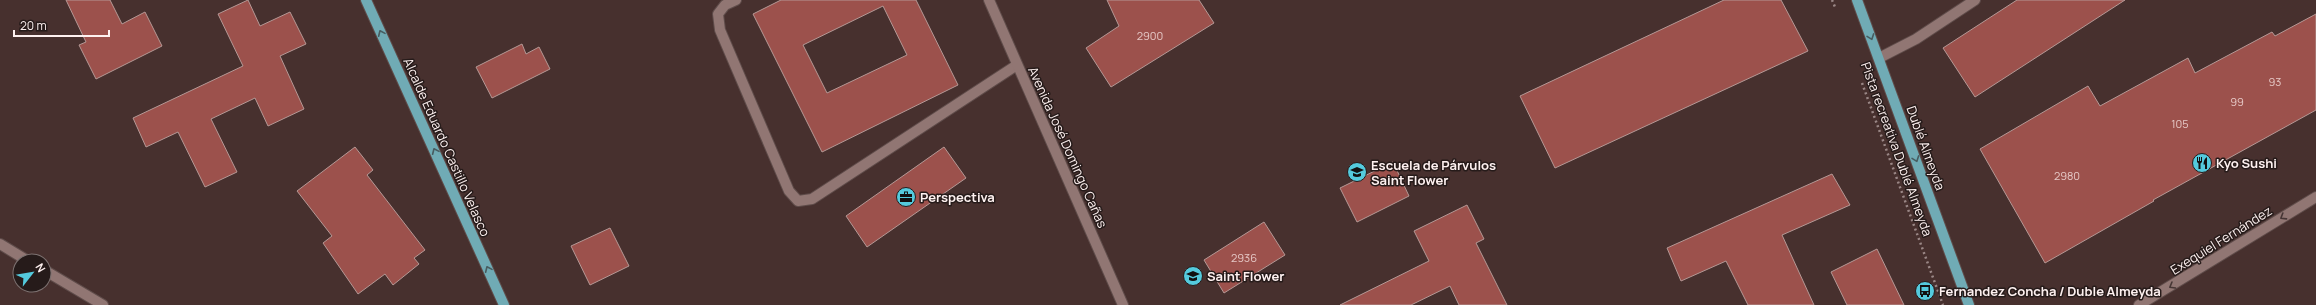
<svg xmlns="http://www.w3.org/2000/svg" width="2316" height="305" viewBox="0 0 2316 305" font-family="Manrope,sans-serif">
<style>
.building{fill:#9c514c;stroke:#b59895;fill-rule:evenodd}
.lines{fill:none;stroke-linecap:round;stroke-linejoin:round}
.minor-casing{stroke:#5f4c4a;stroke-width:12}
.major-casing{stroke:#5f4c4a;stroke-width:12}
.path{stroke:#9a8786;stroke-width:2.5;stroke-dasharray:2 3;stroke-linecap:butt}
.minor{stroke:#917673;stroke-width:10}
.major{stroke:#70abb5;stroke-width:10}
.oneway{stroke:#475c60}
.oneway2{stroke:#463635}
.labels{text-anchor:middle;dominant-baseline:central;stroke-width:3;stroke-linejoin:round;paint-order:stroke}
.number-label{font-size:11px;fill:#e6c9c7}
.street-label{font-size:13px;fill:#fef1f0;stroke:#261b1a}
.poi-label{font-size:13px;font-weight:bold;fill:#fef1f0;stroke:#261b1a;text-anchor:start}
</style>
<rect width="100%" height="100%" fill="#47302e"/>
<g class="building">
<polygon points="66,0 110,0 122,24 145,12 162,46 96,79 79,45 86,42"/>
<polygon points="248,0 260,26 290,12 306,44 280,56 304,109 268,126 255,98 211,119 237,172 205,187 178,132 146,147 133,118 243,66 218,14"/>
<path d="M 781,0 L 916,0 L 958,85 L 822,152 L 753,14 ZM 883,6 L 907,55 L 827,93 L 803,45 Z"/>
<polygon points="1107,0 1199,0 1214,23 1111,87 1086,48 1119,26"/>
<polygon points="1724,0 1781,0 1808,51 1555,168 1520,96"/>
<polygon points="2017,0 2125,0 1975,97 1943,48"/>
<polygon points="2316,14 2316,110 2153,200 2154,201 2045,263 1980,149 2088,86 2100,106 2188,58 2195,73 2272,32 2275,36"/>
<polygon points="522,44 526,54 539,47 550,69 492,98 476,67"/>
<polygon points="355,147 373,170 367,175 425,250 414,258 419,264 393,285 385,274 358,294 323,243 332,236 297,191"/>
<polygon points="944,147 966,178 867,247 846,216"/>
<polygon points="1393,162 1409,196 1357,222 1340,188"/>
<polygon points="1832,174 1850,205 1782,235 1814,305 1748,305 1726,261 1681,281 1667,248"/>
<polygon points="1467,205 1484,239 1476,243 1507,305 1459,305 1450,286 1411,305 1340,305 1429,261 1414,231"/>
<polygon points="1264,222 1285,255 1224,293 1204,260"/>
<polygon points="610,228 629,266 590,285 571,246"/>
<polygon points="1877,249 1904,305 1847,305 1831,272"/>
</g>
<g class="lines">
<g class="minor-casing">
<g id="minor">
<polyline points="736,0 725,5 718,14 720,30 789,191 798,201 812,199 1017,65"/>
<polyline points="989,0 1123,305"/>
<polyline points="1879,58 1916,39 1975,0"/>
<polyline points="0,244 28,261"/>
<polyline points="44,270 103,305"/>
<polyline points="2139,305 2316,197"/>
</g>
</g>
<g class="major-casing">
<g id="major">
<polyline points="366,0 504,305"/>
<polyline points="1857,0 1969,305"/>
</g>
</g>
<g class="path">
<polyline points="1832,0 1835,7"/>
<polyline points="1862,83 1943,305"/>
</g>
<use href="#minor" class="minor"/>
<use href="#major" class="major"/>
</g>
<defs><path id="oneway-chevron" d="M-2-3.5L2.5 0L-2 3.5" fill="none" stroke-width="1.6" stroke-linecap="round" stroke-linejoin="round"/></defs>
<g class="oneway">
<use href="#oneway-chevron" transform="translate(381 33) rotate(-114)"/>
<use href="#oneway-chevron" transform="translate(1871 37) rotate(70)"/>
<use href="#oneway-chevron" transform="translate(435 151) rotate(-114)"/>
<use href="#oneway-chevron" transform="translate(1916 159) rotate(70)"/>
<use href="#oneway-chevron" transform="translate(488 269) rotate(-114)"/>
</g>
<g class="oneway2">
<use href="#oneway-chevron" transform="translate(2283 217) rotate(148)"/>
<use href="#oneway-chevron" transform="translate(2172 286) rotate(150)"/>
</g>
<defs>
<g id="restaurant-disc" transform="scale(1)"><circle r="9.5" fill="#54cadd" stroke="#261b1a"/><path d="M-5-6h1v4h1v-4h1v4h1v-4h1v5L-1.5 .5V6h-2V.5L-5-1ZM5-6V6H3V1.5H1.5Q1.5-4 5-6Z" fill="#111"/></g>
<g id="school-disc" transform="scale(1)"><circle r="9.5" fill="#54cadd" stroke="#261b1a"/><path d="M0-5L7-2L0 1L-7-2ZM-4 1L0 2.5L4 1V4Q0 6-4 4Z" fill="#111"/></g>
<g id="office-disc" transform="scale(1)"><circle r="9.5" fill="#54cadd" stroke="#261b1a"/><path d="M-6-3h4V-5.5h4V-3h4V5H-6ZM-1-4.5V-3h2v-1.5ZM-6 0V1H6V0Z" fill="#111"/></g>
<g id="bus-disc" transform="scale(1)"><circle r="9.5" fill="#54cadd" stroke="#261b1a"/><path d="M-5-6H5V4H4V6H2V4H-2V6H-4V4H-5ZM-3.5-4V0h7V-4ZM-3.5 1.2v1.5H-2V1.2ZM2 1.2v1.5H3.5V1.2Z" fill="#111"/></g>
</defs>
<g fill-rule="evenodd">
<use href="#restaurant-disc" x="2202" y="163"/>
<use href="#school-disc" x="1357" y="172"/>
<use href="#office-disc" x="906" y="197"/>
<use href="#school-disc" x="1193" y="276"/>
<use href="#bus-disc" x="1925" y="291"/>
</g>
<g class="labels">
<g class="number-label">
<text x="1150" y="35">2900</text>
<text x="2275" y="81">93</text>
<text x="2237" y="101">99</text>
<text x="2180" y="123">105</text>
<text x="2067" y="175">2980</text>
<text x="1244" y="257">2936</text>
</g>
<g class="street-label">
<text transform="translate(447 147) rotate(66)">Alcalde Eduardo Castillo Velasco</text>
<text transform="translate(1068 147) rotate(66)">Avenida José Domingo Cañas</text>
<text transform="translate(1926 148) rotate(70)">Dublé Almeyda</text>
<text transform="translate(1897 149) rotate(70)">Pista recreativa Dublé Almeyda</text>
<text transform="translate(2221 240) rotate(-32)">Exequiel Fernández</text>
</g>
<g class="poi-label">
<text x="2216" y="163">Kyo Sushi</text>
<text x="1371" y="165">Escuela de Párvulos<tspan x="1371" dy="15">Saint Flower</tspan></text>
<text x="920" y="197">Perspectiva</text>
<text x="1207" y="276">Saint Flower</text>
<text x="1939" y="291">Fernandez Concha / Duble Almeyda</text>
</g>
</g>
<g transform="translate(32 273) rotate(59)"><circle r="19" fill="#261b1a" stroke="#7c7170"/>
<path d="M0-3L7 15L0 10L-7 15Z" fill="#54cadd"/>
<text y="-6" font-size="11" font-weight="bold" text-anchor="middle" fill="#fef1f0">N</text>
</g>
<path d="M14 30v6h95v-6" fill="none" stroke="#fef1f0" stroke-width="2"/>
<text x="20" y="30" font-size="12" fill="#fef1f0" stroke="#261b1a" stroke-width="3" paint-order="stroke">20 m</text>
</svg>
